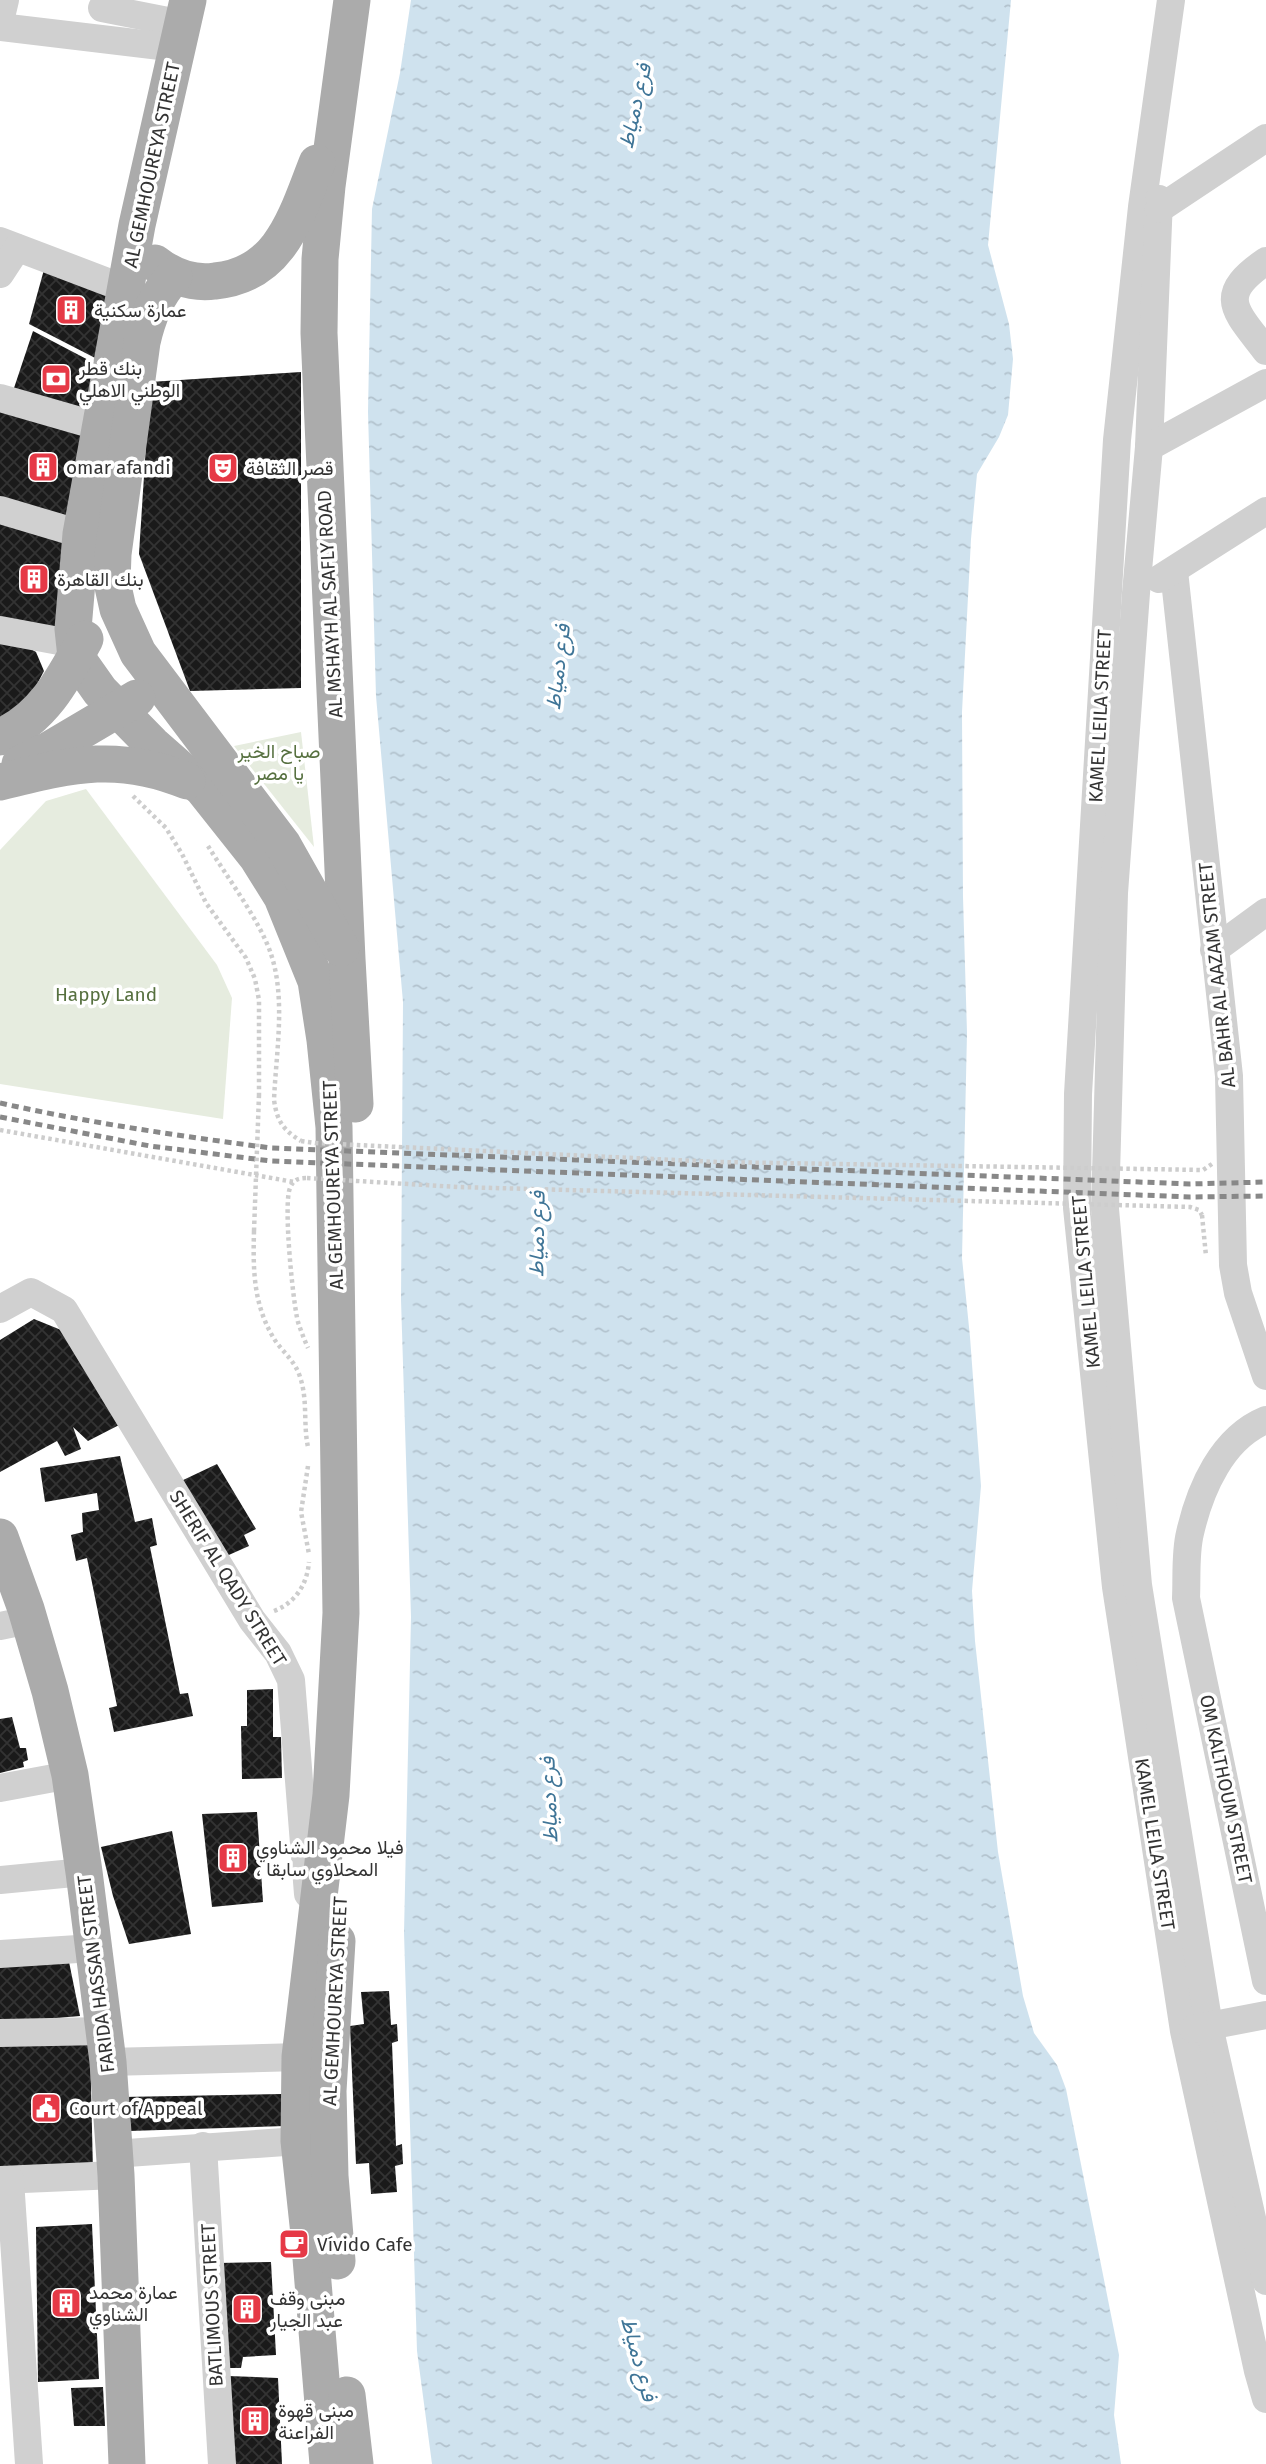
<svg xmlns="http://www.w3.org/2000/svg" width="1266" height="2464" viewBox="0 0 1266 2464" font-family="'Fira Sans',Vazirmatn,sans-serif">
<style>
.park{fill:#e6ecdf}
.water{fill:url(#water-ripples)}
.building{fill:url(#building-cross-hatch)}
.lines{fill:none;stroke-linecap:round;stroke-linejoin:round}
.path{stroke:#cdcdcd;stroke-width:4.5;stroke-dasharray:3.5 3.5;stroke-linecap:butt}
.minor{stroke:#d0d0d0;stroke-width:28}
.major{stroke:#ababab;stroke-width:37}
.rail{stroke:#888;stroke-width:5;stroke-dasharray:7 5;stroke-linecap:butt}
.path-bridge{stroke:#cdcdcd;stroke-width:4.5;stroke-dasharray:3.5 3.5;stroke-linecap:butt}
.labels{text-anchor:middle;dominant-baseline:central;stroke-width:7;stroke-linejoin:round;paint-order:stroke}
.street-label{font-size:19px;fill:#333;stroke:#fff}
.poi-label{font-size:19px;fill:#333;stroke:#fff;text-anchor:start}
.park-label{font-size:19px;fill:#56703f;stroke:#fff}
.water-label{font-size:21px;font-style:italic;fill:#3f7597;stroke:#fff}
</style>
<defs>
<pattern id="water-ripples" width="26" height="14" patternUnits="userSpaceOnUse" patternTransform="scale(1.75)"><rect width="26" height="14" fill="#cfe2ee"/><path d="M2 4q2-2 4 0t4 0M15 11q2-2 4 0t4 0" fill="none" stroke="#b2c2cd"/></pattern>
<pattern id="building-cross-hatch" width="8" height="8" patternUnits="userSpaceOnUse" patternTransform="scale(1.75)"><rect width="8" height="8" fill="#1a1a1a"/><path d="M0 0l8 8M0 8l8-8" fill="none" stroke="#333"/></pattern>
</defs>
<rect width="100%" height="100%" fill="#fff"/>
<g class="park">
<polygon points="301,732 314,847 234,746"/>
<polygon points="86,789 217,965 232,998 223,1119 0,1084 0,850 46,801"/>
</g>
<polygon class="water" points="411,0 1011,0 988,245 1009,324 1013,359 1008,415 999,437 977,474 971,539 962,712 963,897 967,1033 962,1258 970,1337 981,1486 972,1591 975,1641 998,1852 1023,1996 1034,2033 1057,2065 1066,2089 1119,2355 1114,2415 1121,2464 432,2464 417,2351 404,1933 411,1617 401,1300 403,1002 376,696 368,412 372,209 400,73"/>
<g class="building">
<polygon points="45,266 112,296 101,361 29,324"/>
<polygon points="33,331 96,364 92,418 12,394"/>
<polygon points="301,372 301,688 190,691 139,554 150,382"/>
<polygon points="0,401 93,431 73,527 0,504"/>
<polygon points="0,517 71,539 63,628 0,618"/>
<polygon points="0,636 23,644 36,652 44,671 33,692 0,722"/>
<polygon points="34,1319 71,1334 123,1423 88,1441 73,1427 81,1449 65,1456 57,1441 0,1472 0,1340"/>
<polygon points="120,1456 135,1522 152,1518 157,1545 150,1547 180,1694 188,1693 193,1716 114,1732 109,1708 117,1706 87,1558 76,1561 71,1535 83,1532 82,1513 99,1510 97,1493 45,1502 40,1468"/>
<polygon points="217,1464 256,1529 244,1535 249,1546 222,1558 179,1482"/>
<polygon points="273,1689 273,1737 281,1737 282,1778 242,1779 241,1726 247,1726 247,1690"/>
<polygon points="12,1717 20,1748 26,1748 28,1760 23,1762 24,1767 0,1773 0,1719"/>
<polygon points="257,1812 263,1902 212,1907 202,1814"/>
<polygon points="172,1831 191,1934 129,1944 113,1896 101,1847"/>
<polygon points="67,1952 80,2016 0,2023 0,1962"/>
<polygon points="389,1991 391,2025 397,2024 398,2041 392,2043 396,2146 402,2144 403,2164 395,2166 397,2192 371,2194 369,2163 356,2164 350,2026 364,2024 361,1992"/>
<polygon points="90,2044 93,2172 0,2175 0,2045"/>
<polygon points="283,2094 285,2126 129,2131 122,2097"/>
<polygon points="92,2224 99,2379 38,2382 36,2227"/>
<polygon points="271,2262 276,2355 243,2357 241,2368 223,2368 218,2263"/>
<polygon points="228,2376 278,2378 282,2464 232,2464"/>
<polygon points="103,2387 105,2426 74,2426 71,2388"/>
</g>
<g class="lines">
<g class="path">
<polyline points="133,796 166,828 182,854 206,903 246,958 255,979 259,1000 259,1095"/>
<path d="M 208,846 C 227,877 260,921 271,954 C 286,999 276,1053 274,1100 C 277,1121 283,1130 301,1141"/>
<polyline points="0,1130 294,1182"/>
<path d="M 306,1178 C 298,1178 293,1180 290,1188 C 283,1204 293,1303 298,1322 C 301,1331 304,1339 308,1348"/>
<polyline points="1202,1215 1206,1256"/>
<path d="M 254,1231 C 253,1268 253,1303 273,1337 C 281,1351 295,1360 300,1377 C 308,1400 303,1424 308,1447"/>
<polyline points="308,1466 301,1512 309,1554"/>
<path d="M 274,1611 C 295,1603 307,1585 309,1562"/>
</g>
<g class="minor">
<polyline points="1171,0 1142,207 1117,440 1078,1094 1077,1208 1116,1587 1184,2031 1258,2371 1266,2399"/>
<polyline points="102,8 183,24"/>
<polyline points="0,21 5,0"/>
<polyline points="0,27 177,48"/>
<polyline points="1159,199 1149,447 1136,593 1114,893 1105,1209 1138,1585 1209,2026 1266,2281"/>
<polyline points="1159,209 1266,138"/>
<polyline points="0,241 126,289"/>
<path d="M 1266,261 C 1215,296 1235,310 1266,351"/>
<polyline points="0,274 17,248"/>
<polyline points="0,398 101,427"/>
<polyline points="1149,447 1266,383"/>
<polyline points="0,510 81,534"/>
<polyline points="1174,571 1229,1076 1233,1265 1238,1293 1266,1376"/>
<polyline points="1159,579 1266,511"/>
<polyline points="0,630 75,644"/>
<polyline points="1214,950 1266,912"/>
<polyline points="0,1309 31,1292 64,1310 252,1620 278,1653 291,1680 308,1894"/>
<path d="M 1266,1420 C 1222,1438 1200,1489 1190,1533 C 1185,1553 1187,1577 1186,1598 L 1266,1981"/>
<polyline points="0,1626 29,1620"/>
<polyline points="0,1788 70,1775"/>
<polyline points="0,1880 84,1872"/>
<polyline points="0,1954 93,1948"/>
<polyline points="1193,2029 1266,2015"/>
<polyline points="0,2033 104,2031"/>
<polyline points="108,2062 300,2057"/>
<polyline points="203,2146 222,2464"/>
<polyline points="113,2154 299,2141"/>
<polyline points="0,2180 116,2175"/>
<polyline points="10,2180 29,2464"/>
</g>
<g class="major">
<polyline points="188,0 137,225 81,534 73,629 76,657 100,691 152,744 203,789 257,857 282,897 316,981 325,1040 334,1127 341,1613 331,1795 300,2057 299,2141 309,2234 328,2464"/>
<polyline points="352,0 327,186 320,259 319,333 347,959 355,1104"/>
<path d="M 155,263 C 173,277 193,284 215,281 C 281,275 296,216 317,163"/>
<path d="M 174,276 C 156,296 148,316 142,342 L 113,554 L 112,582 L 118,609 L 138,653 L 283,845 L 341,948"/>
<path d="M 0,737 C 43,719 64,678 85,639"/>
<polyline points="20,764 49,750 137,698"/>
<path d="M 0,782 C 70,765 117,752 187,781"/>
<polyline points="0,1537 26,1609 50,1691 70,1775 84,1872 108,2062 116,2175 127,2464"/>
<polyline points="337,2261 330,2176 328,2091 337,1941"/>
<polyline points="347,2395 355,2464"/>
</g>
<g class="rail">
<path d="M 0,1103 C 90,1123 180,1136 271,1148 L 1190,1184 L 1266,1182"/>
<polyline points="0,1117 150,1146 271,1161 1190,1197 1266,1196"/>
</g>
<g class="path-bridge">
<polyline points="301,1141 315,1143 717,1162 1203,1170 1212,1164"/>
<polyline points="307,1178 458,1187 1190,1207 1199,1210 1202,1215"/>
<polyline points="254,1231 259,1095"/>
</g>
</g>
<defs>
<g id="building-square" transform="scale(1.575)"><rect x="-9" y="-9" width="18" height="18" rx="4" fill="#e63946" stroke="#fff"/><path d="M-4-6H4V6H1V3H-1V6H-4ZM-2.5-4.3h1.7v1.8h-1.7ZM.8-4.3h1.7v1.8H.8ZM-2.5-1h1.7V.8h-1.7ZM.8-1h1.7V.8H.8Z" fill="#fff"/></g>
<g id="bank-square" transform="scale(1.575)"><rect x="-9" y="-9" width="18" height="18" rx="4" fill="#e63946" stroke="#fff"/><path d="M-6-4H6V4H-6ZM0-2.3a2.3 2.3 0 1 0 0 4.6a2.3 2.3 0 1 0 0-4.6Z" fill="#fff"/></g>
<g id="theatre-square" transform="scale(1.575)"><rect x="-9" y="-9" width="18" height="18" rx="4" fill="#e63946" stroke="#fff"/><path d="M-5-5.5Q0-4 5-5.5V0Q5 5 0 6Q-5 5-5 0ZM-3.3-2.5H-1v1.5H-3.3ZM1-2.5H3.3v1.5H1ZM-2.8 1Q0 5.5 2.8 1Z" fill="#fff"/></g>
<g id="civic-square" transform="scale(1.575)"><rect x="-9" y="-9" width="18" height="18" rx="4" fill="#e63946" stroke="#fff"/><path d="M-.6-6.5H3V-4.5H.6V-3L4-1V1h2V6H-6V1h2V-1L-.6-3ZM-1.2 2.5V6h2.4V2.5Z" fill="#fff"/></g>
<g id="cafe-square" transform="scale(1.575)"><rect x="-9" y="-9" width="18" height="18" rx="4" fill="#e63946" stroke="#fff"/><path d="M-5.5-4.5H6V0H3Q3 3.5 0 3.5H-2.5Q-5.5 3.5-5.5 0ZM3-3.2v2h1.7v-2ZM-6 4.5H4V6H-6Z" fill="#fff"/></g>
</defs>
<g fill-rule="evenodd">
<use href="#building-square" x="71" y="310"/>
<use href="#bank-square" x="56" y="379"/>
<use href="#building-square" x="43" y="467"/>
<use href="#theatre-square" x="223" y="468"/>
<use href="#building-square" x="34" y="579"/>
<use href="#building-square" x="233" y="1858"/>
<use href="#civic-square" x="46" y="2108"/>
<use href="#cafe-square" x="294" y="2244"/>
<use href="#building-square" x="66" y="2303"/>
<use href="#building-square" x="247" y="2309"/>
<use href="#building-square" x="255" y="2421"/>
</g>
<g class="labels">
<g class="street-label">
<text transform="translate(152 165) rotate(-78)">AL GEMHOUREYA STREET</text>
<text transform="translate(330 604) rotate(-93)">AL MSHAYH AL SAFLY ROAD</text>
<text transform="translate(1100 716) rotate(-87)">KAMEL LEILA STREET</text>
<text transform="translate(1217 975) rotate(-96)">AL BAHR AL AAZAM STREET</text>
<text transform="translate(333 1185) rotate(-92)">AL GEMHOUREYA STREET</text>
<text transform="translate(1086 1282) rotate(-95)">KAMEL LEILA STREET</text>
<text transform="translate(228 1578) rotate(58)">SHERIF AL QADY STREET</text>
<text transform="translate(1226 1789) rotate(78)">OM KALTHOUM STREET</text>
<text transform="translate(1155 1844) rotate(81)">KAMEL LEILA STREET</text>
<text transform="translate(96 1974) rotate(-97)">FARIDA HASSAN STREET</text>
<text transform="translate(335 2001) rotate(-87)">AL GEMHOUREYA STREET</text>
<text transform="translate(212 2305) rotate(-93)">BATLIMOUS STREET</text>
</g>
<g class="poi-label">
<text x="94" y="310">عمارة سكنية</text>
<text x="79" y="368">بنك قطر<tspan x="79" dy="22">الوطني الاهلي</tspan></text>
<text x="66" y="467">omar afandi</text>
<text x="246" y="468">قصر الثقافة</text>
<text x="57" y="579">بنك القاهرة</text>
<text x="256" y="1847">فيلا محمود الشناوي<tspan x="256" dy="22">، المحلاوي سابقا</tspan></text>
<text x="69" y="2108">Court of Appeal</text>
<text x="317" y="2244">Vívido Cafe</text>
<text x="89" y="2292">عمارة محمد<tspan x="89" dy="22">الشناوي</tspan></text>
<text x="270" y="2298">مبنى وقف<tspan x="270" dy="22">عبد الجيار</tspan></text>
<text x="278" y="2410">مبنى قهوة<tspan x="278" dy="22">الفراعنة</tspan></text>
</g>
<g class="park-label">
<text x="279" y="751">صباح الخير<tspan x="279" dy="22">يا مصر</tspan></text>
<text x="106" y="994">Happy Land</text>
</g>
<g class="water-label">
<text transform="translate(635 106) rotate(-77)">فرع دمياط</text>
<text transform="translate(558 667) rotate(-83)">فرع دمياط</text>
<text transform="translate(537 1234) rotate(-89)">فرع دمياط</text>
<text transform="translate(549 1800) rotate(-92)">فرع دمياط</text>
<text transform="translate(639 2359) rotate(75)">فرع دمياط</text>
</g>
</g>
</svg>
